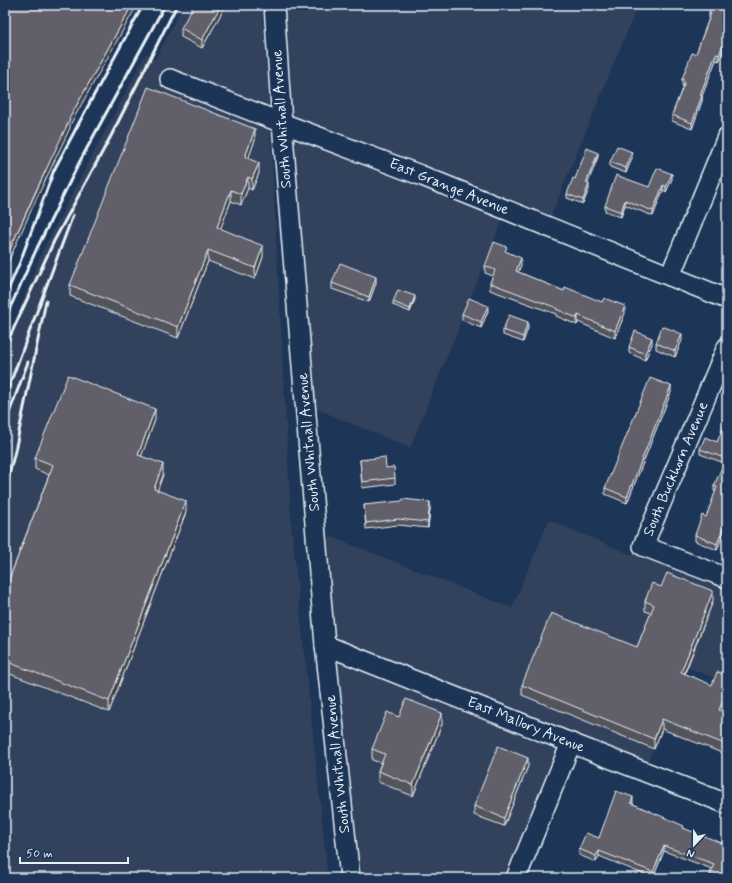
<svg xmlns="http://www.w3.org/2000/svg" width="732" height="883" viewBox="0 0 732 883" font-family="Mynerve,sans-serif">
<style>
.built{fill:#31425d}
.lines{fill:none;stroke-linecap:round;stroke-linejoin:round}
.minor-casing{stroke:#e8f1f8;stroke-width:22}
.minor{stroke:#1d3557;stroke-width:19}
.rail{stroke:#e8f1f8;stroke-width:3}
.wall{fill:#53525b;stroke:#e8f1f8}
.shaded-wall{fill:#43424a;stroke:#e8f1f8}
.building{fill:#605f6a;stroke:#e8f1f8}
.labels{text-anchor:middle;dominant-baseline:central;stroke-width:4;stroke-linejoin:round;paint-order:stroke}
.street-label{font-size:15px;fill:#e8f1f8;stroke:#1d3557}
</style>
<rect width="100%" height="100%" fill="#1d3557"/>
<filter id="ink" filterUnits="userSpaceOnUse"><feTurbulence type="fractalNoise" baseFrequency=".025" numOctaves="2"/><feDisplacementMap in="SourceGraphic" scale="8" xChannelSelector="R" yChannelSelector="G"/><feConvolveMatrix kernelMatrix="1 2 1 2 8 2 1 2 1" color-interpolation-filters="sRGB"/></filter>
<g filter="url(#ink)">
<g class="built">
<polygon points="183,5 262,5 269,105 292,534 328,878 5,878 5,347 43,249 147,52 155,60"/>
<polygon points="279,5 638,5 550,218 509,203 410,448 312,407"/>
<polygon points="549,520 632,555 635,550 727,587 727,683 686,667 648,762 564,729 505,878 355,878 322,533 512,608"/>
</g>
<g class="lines">
<g class="minor-casing">
<g id="minor">
<polyline points="274,5 282,123 325,645 350,878"/>
<polyline points="170,79 282,123 420,175 727,299"/>
<polyline points="670,276 727,137"/>
<polyline points="727,347 643,546 727,578"/>
<polyline points="325,645 571,743 727,804"/>
<polyline points="516,878 571,743"/>
</g>
</g>
<use href="#minor" class="minor"/>
<g class="rail">
<polyline points="5,297 20,262 54,170 88,106 143,5"/>
<polyline points="5,319 37,248 80,161 165,5"/>
<polyline points="5,347 54,241 111,136 177,5"/>
<polyline points="5,397 73,215"/>
<polyline points="5,424 28,362"/>
<polyline points="5,446 7,440"/>
<polyline points="5,491 15,451 46,301"/>
</g>
</g>
<g class="wall">
<polygon points="226,5 202,48 181,37 181,28"/>
<polygon points="727,5 727,40 719,61 716,60 702,96 702,101 692,129 672,121 672,115 683,86 682,85 682,79 696,54 709,18 709,12"/>
<polygon points="255,140 248,158 259,173 252,190 248,188 241,205 231,201 220,229 263,257 255,279 208,261 178,338 70,296 70,285"/>
<polygon points="598,157 587,184 589,189 583,204 567,198 567,194 575,179"/>
<polygon points="632,158 626,173 610,167 610,162"/>
<polygon points="672,179 666,192 663,190 653,216 625,205 621,217 605,211 605,206 649,187"/>
<polygon points="507,252 521,265 518,272 564,291 625,313 615,338 578,322 577,325 556,316 556,314 490,290 490,283 493,276 485,273 485,266"/>
<polygon points="332,283 376,283 369,302 332,289"/>
<polygon points="415,299 410,312 393,305 393,302"/>
<polygon points="488,311 481,328 462,320 462,314"/>
<polygon points="528,328 523,342 503,335 503,330"/>
<polygon points="682,340 675,357 656,349 656,343"/>
<polygon points="652,344 645,360 629,353 629,347"/>
<polygon points="671,392 627,503 605,494 605,488"/>
<polygon points="155,420 141,456 163,475 157,490 186,512 109,712 5,672 5,590 49,475 35,469 35,458"/>
<polygon points="727,426 727,464 700,454 700,449 717,442"/>
<polygon points="360,460 386,468 395,478 395,484 362,488"/>
<polygon points="727,469 727,523 717,550 695,541 695,535 706,517 716,492 714,491 714,486"/>
<polygon points="364,505 430,508 428,528 398,525 366,529"/>
<polygon points="661,587 713,601 685,673 722,712 727,714 727,755 662,729 654,749 522,695 522,685 637,647 651,613 645,611 645,601"/>
<polygon points="399,717 442,724 413,796 378,782 378,771 381,763 372,760 372,749"/>
<polygon points="528,766 504,826 474,815 474,806"/>
<polygon points="633,803 633,804 684,828 727,878 710,878 710,874 712,869 664,851 653,878 599,856 596,862 579,855 579,849 599,838"/>
</g>
<g class="shaded-wall">
<polygon points="132,5 137,5 70,125 70,128 34,204 5,269 5,260 69,119"/>
<polygon points="221,5 226,5 202,48 202,40"/>
<polygon points="727,35 727,40 719,61 719,55"/>
<polygon points="716,54 716,60 700,101 700,95"/>
<polygon points="702,96 702,101 692,129 692,123"/>
<polygon points="255,129 255,140 245,168 245,157"/>
<polygon points="632,152 632,158 626,173 626,168"/>
<polygon points="598,153 598,157 586,188 586,183"/>
<polygon points="259,163 259,173 252,190 252,179"/>
<polygon points="672,174 672,179 666,192 666,187"/>
<polygon points="248,177 248,188 241,205 241,194"/>
<polygon points="589,184 589,189 583,204 583,200"/>
<polygon points="663,185 663,190 653,216 653,211"/>
<polygon points="231,190 231,201 217,238 217,227"/>
<polygon points="625,200 625,205 621,217 621,212"/>
<polygon points="263,246 263,257 255,279 255,268"/>
<polygon points="208,250 208,261 178,338 178,327"/>
<polygon points="521,258 521,265 516,278 516,271"/>
<polygon points="376,277 376,283 369,302 369,297"/>
<polygon points="415,296 415,299 410,312 410,309"/>
<polygon points="488,306 488,311 481,328 481,322"/>
<polygon points="625,306 625,313 615,338 615,331"/>
<polygon points="578,315 578,322 577,325 577,318"/>
<polygon points="528,322 528,328 523,342 523,337"/>
<polygon points="682,334 682,340 675,357 675,351"/>
<polygon points="652,338 652,344 645,360 645,354"/>
<polygon points="671,386 671,392 627,503 627,497"/>
<polygon points="155,409 155,420 138,465 138,455"/>
<polygon points="163,464 163,475 154,500 154,489"/>
<polygon points="186,501 186,512 109,712 109,701"/>
<polygon points="430,502 430,508 428,528 428,522"/>
<polygon points="727,518 727,523 717,550 717,544"/>
<polygon points="713,591 713,601 681,681 681,672"/>
<polygon points="727,690 727,700 719,720 719,710"/>
<polygon points="442,713 442,724 413,796 413,785"/>
<polygon points="662,719 662,729 654,749 654,739"/>
<polygon points="528,758 528,766 504,826 504,818"/>
<polygon points="633,797 633,803 631,809 631,803"/>
<polygon points="664,846 664,851 653,878 653,872"/>
<polygon points="599,851 599,856 596,862 596,856"/>
</g>
<g class="building">
<polygon points="5,5 132,5 69,119 70,119 34,195 5,260"/>
<polygon points="194,5 221,5 202,40 181,28"/>
<polygon points="711,5 727,5 727,35 719,55 716,54 700,95 702,96 692,123 672,115 685,81 682,79 692,53 696,54 711,13 709,12"/>
<polygon points="148,87 255,129 245,157 259,163 252,179 248,177 241,194 231,190 217,227 263,246 255,268 208,250 178,327 70,285"/>
<polygon points="617,146 632,152 626,168 610,162"/>
<polygon points="587,148 598,153 586,183 589,184 583,200 567,194 573,178 575,179"/>
<polygon points="657,168 672,174 666,187 663,185 653,211 625,200 621,212 605,206 616,175 649,187"/>
<polygon points="494,242 507,247 505,251 521,258 516,271 564,291 565,287 602,302 604,298 625,306 615,331 578,315 577,318 556,309 557,308 490,283 495,270 485,266"/>
<polygon points="340,263 376,277 369,297 332,283"/>
<polygon points="398,290 415,296 410,309 393,302"/>
<polygon points="469,298 488,306 481,322 462,314"/>
<polygon points="509,315 528,322 523,337 503,330"/>
<polygon points="662,326 682,334 675,351 656,343"/>
<polygon points="635,331 652,338 645,354 629,347"/>
<polygon points="68,375 155,409 138,455 163,464 154,489 186,501 109,701 5,661 5,590 53,465 35,458"/>
<polygon points="650,378 671,386 627,497 605,488"/>
<polygon points="724,425 727,426 727,459 700,449 705,437 717,442"/>
<polygon points="385,457 386,468 394,467 395,478 362,482 360,460"/>
<polygon points="722,467 727,469 727,518 717,544 695,535 702,515 706,517 717,487 714,486"/>
<polygon points="403,499 430,502 428,522 398,519 366,523 364,505 402,501"/>
<polygon points="667,573 713,591 681,672 712,685 717,672 727,675 727,690 719,710 727,714 727,745 662,719 654,739 522,685 551,613 637,647 654,605 645,601 652,583 661,587"/>
<polygon points="406,699 442,713 413,785 378,771 385,754 372,749 387,712 399,717"/>
<polygon points="498,746 528,758 504,818 474,806"/>
<polygon points="616,791 633,797 631,803 684,826 683,828 727,845 727,878 721,878 710,874 714,864 664,846 653,872 599,851 596,856 579,849 586,833 599,838"/>
</g>
</g>
<g class="labels">
<g class="street-label">
<text transform="translate(282 119) rotate(-94)">South Whitnall Avenue</text>
<text transform="translate(449 187) rotate(22)">East Grange Avenue</text>
<text transform="translate(309 442) rotate(-95)">South Whitnall Avenue</text>
<text transform="translate(676 469) rotate(-67)">South Buckhorn Avenue</text>
<text transform="translate(526 725) rotate(22)">East Mallory Avenue</text>
<text transform="translate(338 764) rotate(-96)">South Whitnall Avenue</text>
</g>
</g>
<rect width="732" height="883" fill="none" stroke="#1d3557" stroke-width="20"/>
<rect x="10" y="10" width="712" height="863" fill="none" stroke="#e8f1f8" stroke-width="1.5" filter="url(#ink)"/>
<g transform="translate(694 845) rotate(202)" stroke="#1d3557" stroke-width="3" paint-order="stroke">
<path d="M0-3L7 15L0 10L-7 15Z" fill="#e8f1f8"/>
<text y="-6" font-size="11" font-weight="bold" text-anchor="middle" fill="#e8f1f8">N</text>
</g>
<path d="M20 857v6h108v-6" fill="none" stroke="#e8f1f8" stroke-width="2"/>
<text x="26" y="857" font-size="12" fill="#e8f1f8" stroke="#1d3557" stroke-width="3" paint-order="stroke">50 m</text>
</svg>
